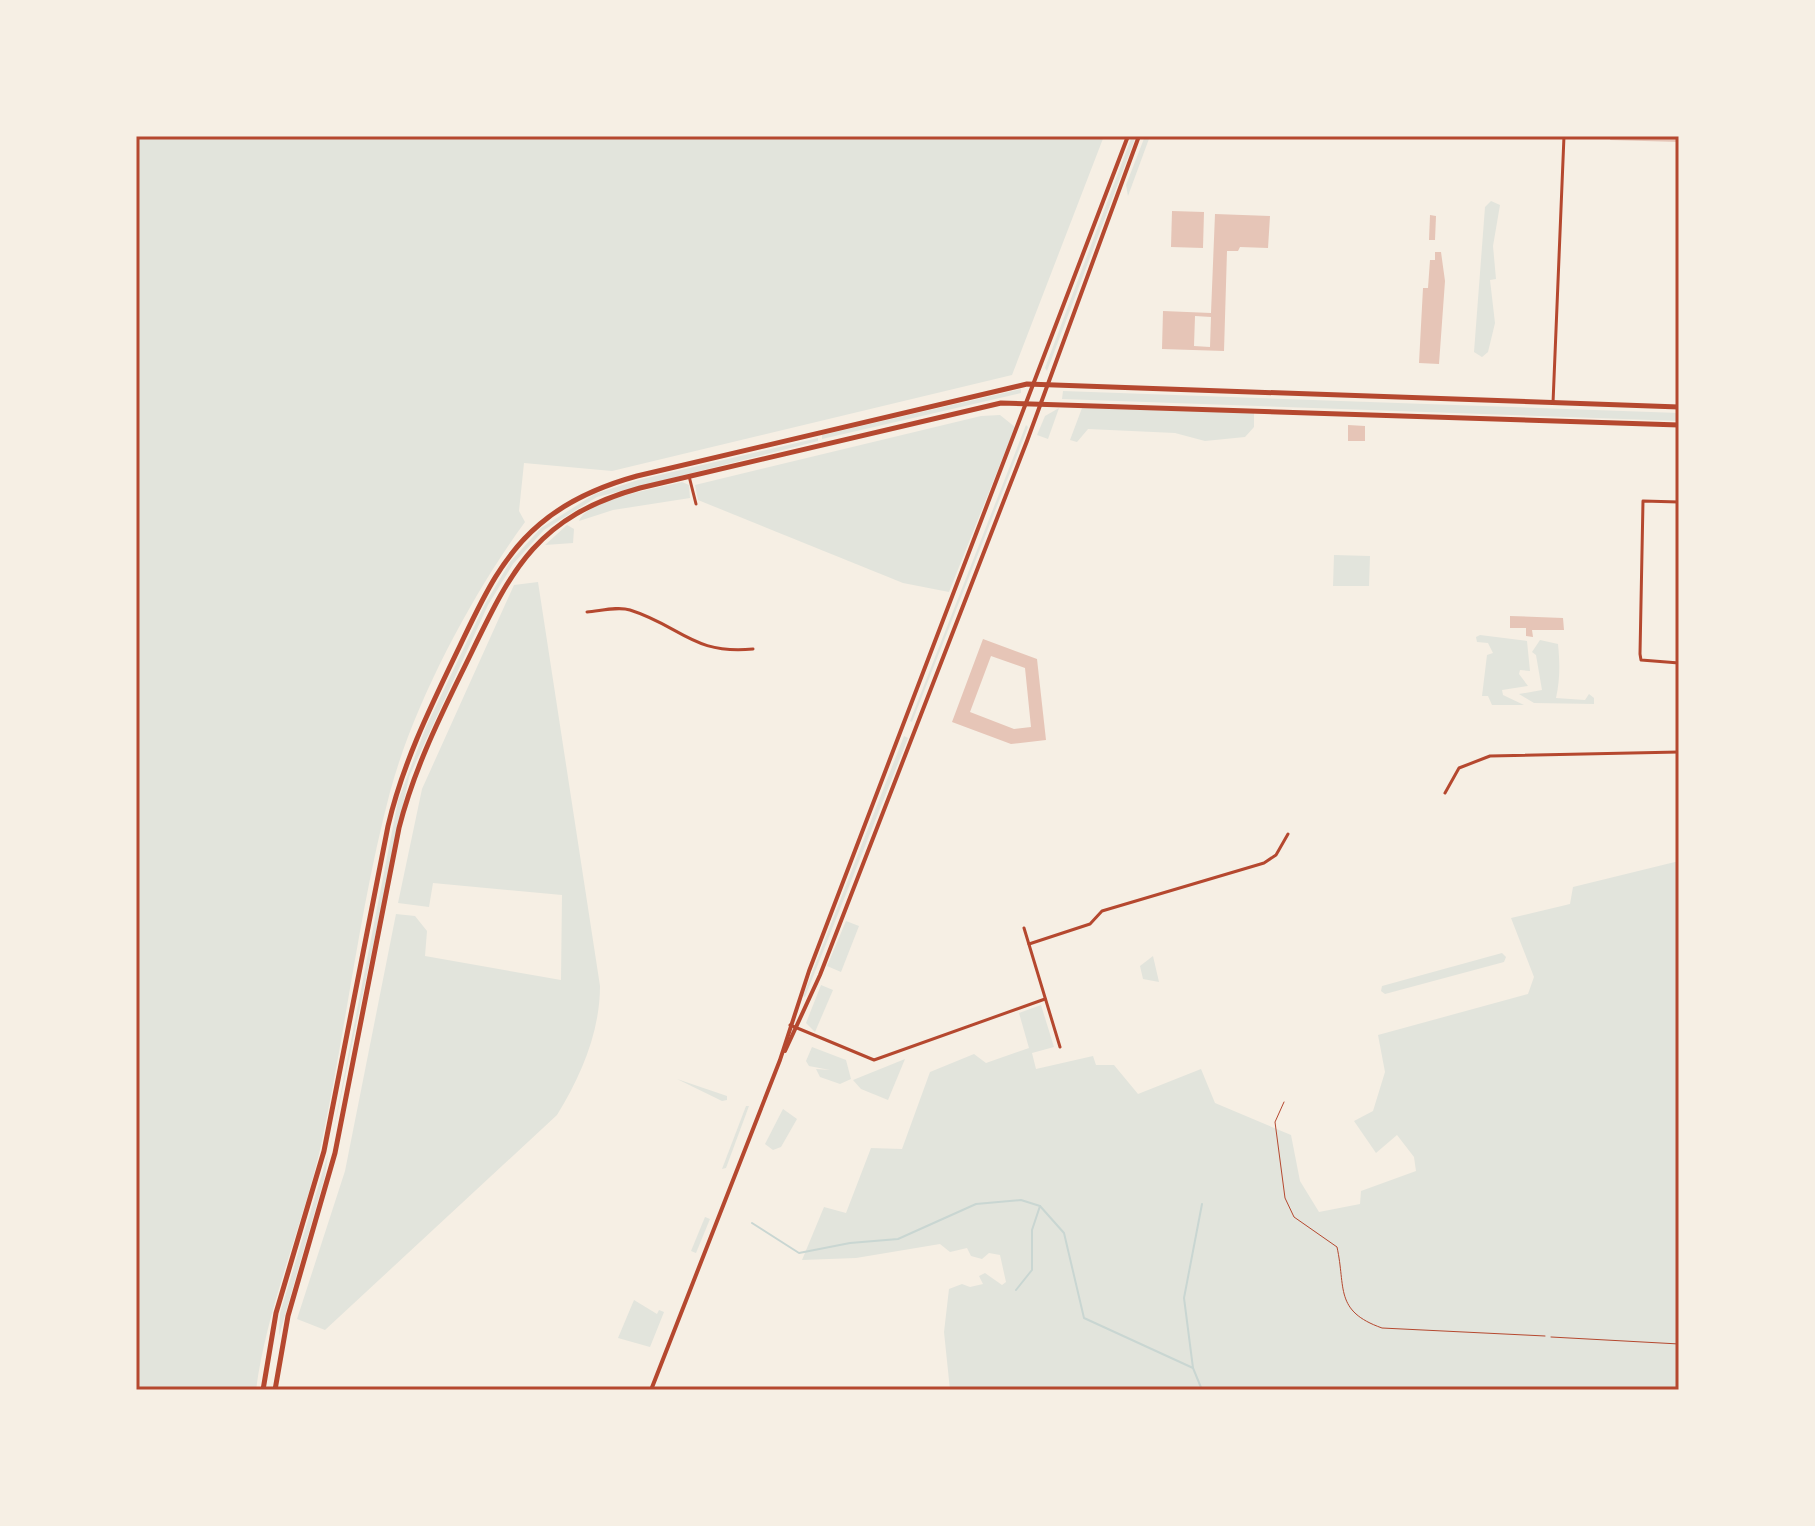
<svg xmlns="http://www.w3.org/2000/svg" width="1815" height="1526" viewBox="0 0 1815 1526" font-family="'Times New Roman',serif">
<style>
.green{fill:#e2e4dc}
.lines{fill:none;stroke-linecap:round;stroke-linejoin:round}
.stream{stroke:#c9d6d2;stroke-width:2}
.building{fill:#e6c5b7;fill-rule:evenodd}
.path{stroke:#b5482f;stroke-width:1}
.service{stroke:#b5482f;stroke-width:1}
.minor{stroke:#b5482f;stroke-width:3}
.secondary{stroke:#b5482f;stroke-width:4}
.primary{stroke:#b5482f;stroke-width:5}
.neatline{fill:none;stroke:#b5482f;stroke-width:3}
</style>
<rect width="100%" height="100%" fill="#f6efe4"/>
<g class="green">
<path d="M 136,136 L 1104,136 L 1012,375 L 612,471 L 524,463 L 519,511 L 525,522 C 471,596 414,703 390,792 C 359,910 346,1031 320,1150 C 301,1231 267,1307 256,1390 L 136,1390 Z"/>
<polygon points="1132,136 1136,136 1047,371 1045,368"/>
<polygon points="1145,136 1150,136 1128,196 1126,185"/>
<polygon points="1491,201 1500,205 1493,246 1496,279 1490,280 1495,323 1488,352 1482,357 1474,352 1485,207"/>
<polygon points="1021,389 1021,393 822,439 822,435"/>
<polygon points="1063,391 1679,413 1679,421 1062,399"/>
<polygon points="1059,408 1048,439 1037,435 1045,416"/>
<polygon points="1082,408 1254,413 1254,427 1245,437 1205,441 1175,433 1088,429 1077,442 1070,440"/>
<polygon points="1000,415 1015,427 949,592 903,583 698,500 695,485 981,416"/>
<polygon points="1026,425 1028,427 912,722 910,721"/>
<polygon points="818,438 818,441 597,497 544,530 513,564 488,605 409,777 330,1148 398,801 426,727 485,604 510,562 541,528 595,494 638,480"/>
<path d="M 682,482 L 689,485 L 690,498 L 613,510 L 579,521 C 587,499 659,488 682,482 Z"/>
<polygon points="567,525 574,529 573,543 545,545 522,566"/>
<polygon points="1334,555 1370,556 1369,586 1333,586"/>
<path d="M 538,582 L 600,986 C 600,1032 581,1076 557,1115 L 325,1330 L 297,1319 L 345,1171 L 396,914 L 415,916 L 427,931 L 425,956 L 561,980 L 562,895 L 433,883 L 429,907 L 398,903 L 422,789 L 514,585 Z"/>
<polygon points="1480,635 1527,641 1530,671 1520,670 1519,674 1528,686 1502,690 1503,695 1524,705 1492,705 1488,696 1482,696 1487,655 1493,653 1488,643 1477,642 1476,637"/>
<path d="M 1540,640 L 1558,644 C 1560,664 1560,680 1556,698 L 1585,700 L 1589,694 L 1594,698 L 1594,704 L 1534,703 L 1519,694 L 1542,690 L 1536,655 L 1532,652 Z"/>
<polygon points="904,736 908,738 805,997 803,996"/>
<polygon points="1679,861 1679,1390 950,1390 944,1332 949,1289 962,1284 970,1287 983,1284 979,1276 985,1273 1002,1285 1006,1282 1000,1255 989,1253 982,1259 971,1256 967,1248 950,1252 940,1244 856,1258 802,1260 824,1207 846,1213 871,1148 902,1149 930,1072 974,1054 986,1063 1029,1048 1019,1013 1041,1005 1054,1047 1032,1053 1036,1069 1093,1056 1096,1065 1114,1065 1138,1094 1201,1069 1215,1103 1291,1135 1300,1181 1319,1212 1360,1204 1361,1191 1416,1171 1414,1157 1397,1135 1376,1153 1354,1121 1373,1111 1385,1072 1378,1035 1528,994 1534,977 1511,918 1570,904 1573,887"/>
<polygon points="846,921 859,926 841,972 827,966"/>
<polygon points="1502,953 1506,957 1504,962 1385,994 1381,991 1382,986"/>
<polygon points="1153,956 1159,982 1143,979 1140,966"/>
<polygon points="821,985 833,990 815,1032 806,1023"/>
<polygon points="812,1047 846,1060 851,1079 840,1084 820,1077 816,1069 830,1070 809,1066 806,1061"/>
<polygon points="905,1059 888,1100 861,1089 853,1080"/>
<polygon points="677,1079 727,1096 727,1100 722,1101"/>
<polygon points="746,1106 749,1106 726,1168 722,1169"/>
<polygon points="783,1109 797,1119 781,1147 773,1150 765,1144"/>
<polygon points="328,1154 325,1176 279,1336 280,1313"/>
<polygon points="705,1217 710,1219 696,1253 691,1251"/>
<polygon points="634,1300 657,1314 659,1310 664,1312 650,1347 618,1338"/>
</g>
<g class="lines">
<g class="stream">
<polyline points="752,1223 799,1253 850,1243 898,1239 976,1204 1021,1200 1040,1206 1064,1233 1084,1318 1193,1368 1202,1390"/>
<polyline points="1016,1290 1032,1270 1032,1230 1040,1206"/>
<polyline points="1193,1368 1184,1298 1202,1204"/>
</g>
</g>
<g class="building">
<polygon points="1611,136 1679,136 1679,142 1610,140"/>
<polygon points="1172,211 1204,212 1203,248 1171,247"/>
<path d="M 1215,214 L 1270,216 L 1268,248 L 1240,247 L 1238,251 L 1227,251 L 1224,351 L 1162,349 L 1163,311 L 1211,313 ZM 1195,316 L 1211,317 L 1210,347 L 1194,346 Z"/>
<polygon points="1430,215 1436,216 1435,240 1429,240"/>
<polygon points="1435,252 1441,252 1445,281 1439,364 1419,363 1423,288 1428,288 1430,260 1435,260"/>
<polygon points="1348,425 1365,426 1365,441 1348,441"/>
<polygon points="1510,616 1563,618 1564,630 1532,630 1533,637 1526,636 1526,628 1510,628"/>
<path d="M 983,639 L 1037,659 L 1046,740 L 1011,744 L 952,722 ZM 991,656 L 1025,668 L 1031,727 L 1014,729 L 970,712 Z"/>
</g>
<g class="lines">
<path class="path" d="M 1284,1102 L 1275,1122 L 1285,1198 L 1294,1217 L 1337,1247 C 1346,1288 1334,1311 1382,1328 L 1545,1336"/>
<polyline class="service" points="1551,1337 1679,1344"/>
<g class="minor">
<polyline points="1553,403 1564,136"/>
<polyline points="689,476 696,504"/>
<polyline points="1679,502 1643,501 1640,654 1641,660 1679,663"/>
<path d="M 587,612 C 600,611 618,606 630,610 C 681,626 693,655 753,649"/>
<polyline points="1445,793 1459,768 1490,756 1679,752"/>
<polyline points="1024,928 1060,1047"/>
<polyline points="1029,944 1090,924 1102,911 1264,863 1276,855 1288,834"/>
<polyline points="790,1025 874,1060 1045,999"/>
</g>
<g class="secondary">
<polyline points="785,1051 820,975 1027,441 1139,136"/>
<polyline points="651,1390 780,1060 809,971 1128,136"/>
</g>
<g class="primary">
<path d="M 263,1390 L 276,1313 L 324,1151 L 388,826 C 402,766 428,712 455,656 C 478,609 498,559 540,524 C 568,500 601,486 637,476 L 1027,384 L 1679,407"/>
<path d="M 275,1390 L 288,1316 L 335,1153 L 399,828 C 413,773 436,725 461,674 C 508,579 528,519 640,488 L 1001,403 L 1679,425"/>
</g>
</g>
<rect width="1815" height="1526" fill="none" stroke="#f6efe4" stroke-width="276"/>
<rect x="138" y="138" width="1539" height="1250" class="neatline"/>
</svg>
